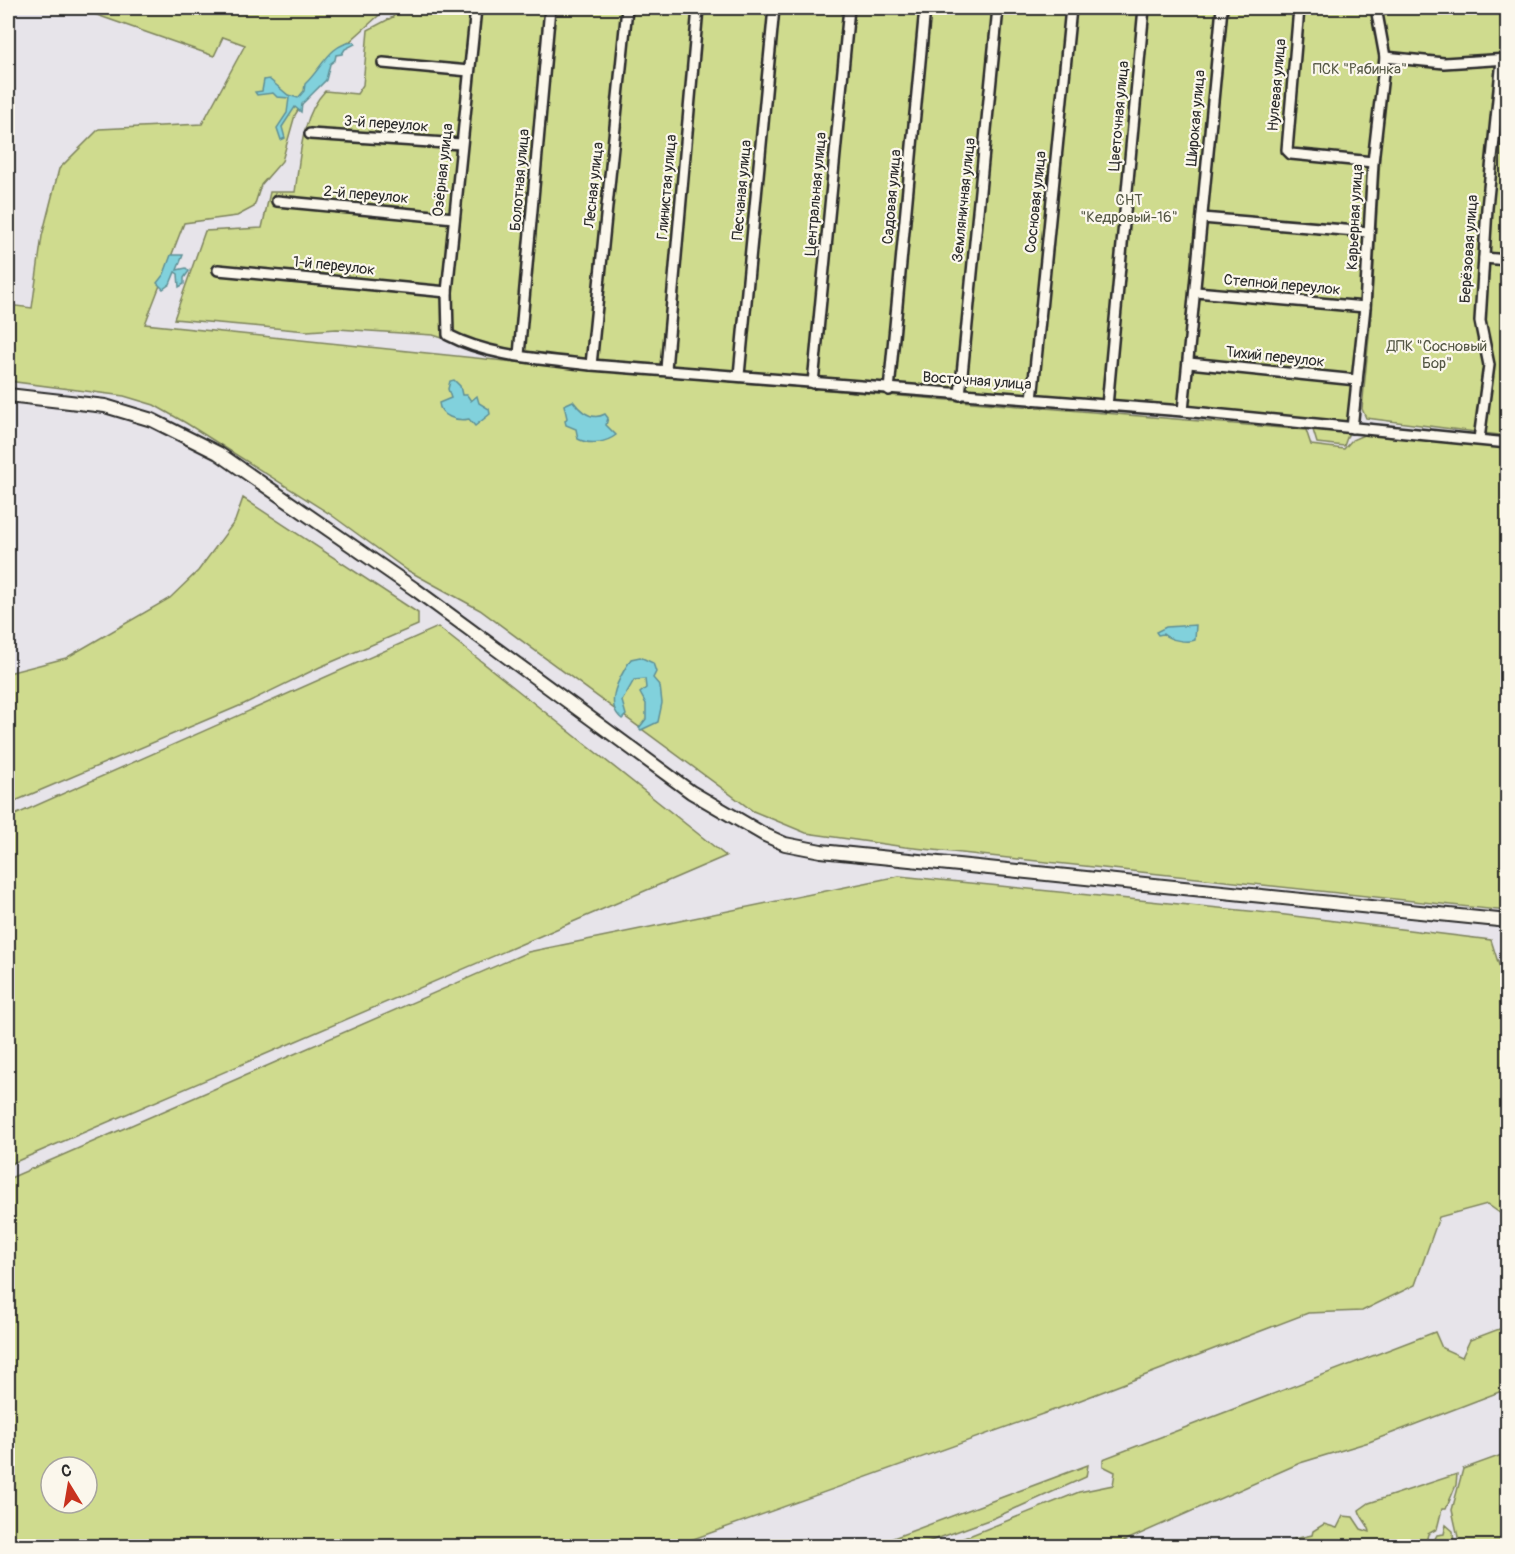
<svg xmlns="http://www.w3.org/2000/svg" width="1515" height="1554" viewBox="0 0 1515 1554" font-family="Pangolin,sans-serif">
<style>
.green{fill:#cfdb8e;stroke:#7d835c;stroke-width:1.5;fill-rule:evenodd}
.water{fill:#81d1dc;stroke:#5f8f95;stroke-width:1.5}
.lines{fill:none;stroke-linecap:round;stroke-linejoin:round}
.minor-casing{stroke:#2b2b2b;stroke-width:14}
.tertiary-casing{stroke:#2b2b2b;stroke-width:16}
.minor{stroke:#fbf7ec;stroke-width:9}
.tertiary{stroke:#fbf7ec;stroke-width:12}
.labels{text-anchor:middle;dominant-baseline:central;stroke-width:4.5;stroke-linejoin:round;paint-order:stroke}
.park-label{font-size:15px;fill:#545744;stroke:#fbf7ec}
.street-label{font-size:15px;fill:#2b2b2b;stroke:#fbf7ec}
</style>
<rect width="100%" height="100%" fill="#e7e4ea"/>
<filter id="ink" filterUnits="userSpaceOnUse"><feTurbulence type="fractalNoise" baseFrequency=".0167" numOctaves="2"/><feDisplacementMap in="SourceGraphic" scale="12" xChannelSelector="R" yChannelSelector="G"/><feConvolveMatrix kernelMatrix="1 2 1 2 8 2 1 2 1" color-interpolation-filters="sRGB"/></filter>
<g filter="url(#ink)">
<g class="green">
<polygon points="77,8 387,8 327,62 295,115 282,161 261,185 254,207 237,216 184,223 145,324 602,371 1306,430 1311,445 1344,449 1352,440 1366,434 1467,442 1507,448 1507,911 905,847 806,833 753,811 480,610 407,570 330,514 186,423 154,405 124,396 8,381 8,305 32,308 42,236 59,169 99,129 202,124 245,45 223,37 214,56"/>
<path d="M 397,8 L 1507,8 L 1507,436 L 1366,418 L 1362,409 L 1371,316 L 1380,157 L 1368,157 L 1363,294 L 1349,432 L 1344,446 L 1317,443 L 1313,430 L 1110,409 L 505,358 L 433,335 L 337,329 L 307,331 L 174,319 L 205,231 L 262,228 L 270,192 L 295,192 C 300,159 301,116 325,91 L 357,94 L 363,85 L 368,30 L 393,17 Z"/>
<polygon points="243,498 418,613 418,625 320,667 244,704 8,804 8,673 66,658 170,598 198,571 235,521"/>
<polygon points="438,627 726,856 8,1165 8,818"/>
<path d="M 899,876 L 1269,913 L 1491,940 L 1503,978 L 1507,979 L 1507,1218 L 1487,1204 L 1439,1217 L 1415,1285 L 1362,1311 L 1308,1313 L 1065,1406 L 674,1546 L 8,1546 L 8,1179 L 528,952 ZM 51,1467 L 87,1467 L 87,1503 L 51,1503 Z"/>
<polygon points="1507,1326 1507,1389 1369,1442 1300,1463 1113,1546 944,1546 1079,1492 1113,1485 1115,1472 1103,1466 1103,1459 1435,1332 1442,1348 1462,1357 1470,1340"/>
<polygon points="1507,1453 1507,1546 1460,1546 1452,1510 1463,1469"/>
<polygon points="1088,1465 1086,1477 994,1518 917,1546 872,1546"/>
<path d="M 1457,1474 L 1456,1485 L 1446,1509 L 1442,1509 L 1437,1529 L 1428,1534 L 1426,1542 L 1432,1544 L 1437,1535 L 1444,1534 L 1446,1525 L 1453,1531 L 1454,1546 L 1300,1546 L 1294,1539 L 1312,1535 L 1313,1531 L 1324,1524 L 1337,1528 L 1343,1516 L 1353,1517 L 1361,1529 L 1370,1532 C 1369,1524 1361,1519 1359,1510 L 1369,1503 Z"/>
</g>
<g class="water">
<path d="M 354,42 L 355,44 L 345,49 L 342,54 L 336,55 L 335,60 L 330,64 L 326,80 L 302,104 L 301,112 L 295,107 L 282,127 L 285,138 L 281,140 L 277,128 L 287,113 L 289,98 L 277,97 L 273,93 L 257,95 L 255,92 L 262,91 L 264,80 L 269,79 L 288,95 L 298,98 L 304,91 L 305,84 C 323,67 329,44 354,42 Z"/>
<polygon points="171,255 183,255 177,270 186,268 189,271 184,278 184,284 179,287 178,274 175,272 170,284 163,289 157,283 164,274"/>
<path d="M 454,380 L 460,386 L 462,395 L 467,395 L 471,401 L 477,396 L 479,403 L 489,409 L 490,414 L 475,426 L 469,419 C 457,422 440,416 439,403 L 451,398 L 448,389 L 450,381 Z"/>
<path d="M 573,401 C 581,412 592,421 605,414 L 608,418 L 606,425 L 616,435 C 606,443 589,445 578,439 L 576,429 L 566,425 L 565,421 L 567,418 L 564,405 Z"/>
<path d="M 1196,625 L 1195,640 C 1186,643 1170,640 1163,634 L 1158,635 L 1156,632 L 1166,627 Z"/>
<path d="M 640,657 L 653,663 L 656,672 L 653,678 L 660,686 L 662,703 L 658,722 L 641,730 L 639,728 L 646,719 L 646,704 L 640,693 L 646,688 L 645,679 L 634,680 L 622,701 L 626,715 L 622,719 C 603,704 620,676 631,659 Z"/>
</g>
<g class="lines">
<g class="minor-casing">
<g id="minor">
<path d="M 476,8 L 447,292 L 448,335 C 490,357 544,359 591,365 L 1183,411 L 1508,443"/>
<polyline points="1299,8 1287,150 1291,154 1373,162"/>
<polyline points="1385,57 1444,63 1508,59"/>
<polyline points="383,63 469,71"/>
<polyline points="310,134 461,144"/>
<polyline points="277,201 454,218"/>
<polyline points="1202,218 1368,232"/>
<polyline points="1484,258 1508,260"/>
<polyline points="218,270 447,292"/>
<polyline points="1196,292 1365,307"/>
<polyline points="519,355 550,8"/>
<polyline points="1189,363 1357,380"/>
<polyline points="591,365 627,8"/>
<polyline points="666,369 698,8"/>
<polyline points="739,375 774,8"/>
<polyline points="813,383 849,8"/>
<polyline points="889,390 925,8"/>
<polyline points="960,395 998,8"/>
<polyline points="1032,400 1071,8"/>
<polyline points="1107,406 1144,8"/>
<polyline points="1183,411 1222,8"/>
<polyline points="1352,428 1365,307 1373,162 1385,57 1376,8"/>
<polyline points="1479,439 1489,365 1480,321 1487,208 1502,60"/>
</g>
</g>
<g class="tertiary-casing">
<polyline id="tertiary" points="8,395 105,406 152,420 218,453 416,590 691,792 765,835 785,844 821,851 1508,921"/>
</g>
<use href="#minor" class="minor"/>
<use href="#tertiary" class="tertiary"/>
</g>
</g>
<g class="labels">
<g class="park-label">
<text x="1360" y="69">ПСК "Рябинка"</text>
<text x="1129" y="200">СНТ<tspan x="1129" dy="17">"Кедровый-16"</tspan></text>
<text x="1437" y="346">ДПК "Сосновый<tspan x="1437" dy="17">Бор"</tspan></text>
</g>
<g class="street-label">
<text transform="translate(1277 85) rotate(-85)">Нулевая улица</text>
<text transform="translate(1119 116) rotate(-85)">Цветочная улица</text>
<text transform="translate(1196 118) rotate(-85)">Широкая улица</text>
<text transform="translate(386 124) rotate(4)">3-й переулок</text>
<text transform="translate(443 170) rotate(-84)">Озёрная улица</text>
<text transform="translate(520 180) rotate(-85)">Болотная улица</text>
<text transform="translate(594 185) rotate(-84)">Лесная улица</text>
<text transform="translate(667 187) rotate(-85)">Глинистая улица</text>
<text transform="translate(742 190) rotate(-85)">Песчаная улица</text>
<text transform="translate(816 194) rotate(-85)">Центральная улица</text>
<text transform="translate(366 195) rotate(5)">2-й переулок</text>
<text transform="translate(892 197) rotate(-85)">Садовая улица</text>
<text transform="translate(964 200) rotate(-84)">Земляничная улица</text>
<text transform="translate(1036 202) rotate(-84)">Сосновая улица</text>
<text transform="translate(1355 217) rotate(-87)">Карьерная улица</text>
<text transform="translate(1469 249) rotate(-86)">Берёзовая улица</text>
<text transform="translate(334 266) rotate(6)">1-й переулок</text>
<text transform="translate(1282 285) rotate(5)">Степной переулок</text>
<text transform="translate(1275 357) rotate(6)">Тихий переулок</text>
<text transform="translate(977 381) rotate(4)">Восточная улица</text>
</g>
</g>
<rect width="1515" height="1554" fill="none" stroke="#fbf7ec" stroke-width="30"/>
<rect x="15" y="15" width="1485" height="1524" fill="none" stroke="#2b2b2b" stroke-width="2" filter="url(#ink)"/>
<g transform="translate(69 1485) rotate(349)"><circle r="28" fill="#fbf7ec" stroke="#a8a59f" stroke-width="1.5"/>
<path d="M0-4.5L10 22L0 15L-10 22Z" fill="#c8321e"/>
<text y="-9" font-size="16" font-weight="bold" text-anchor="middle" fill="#2b2b2b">С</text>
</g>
</svg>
